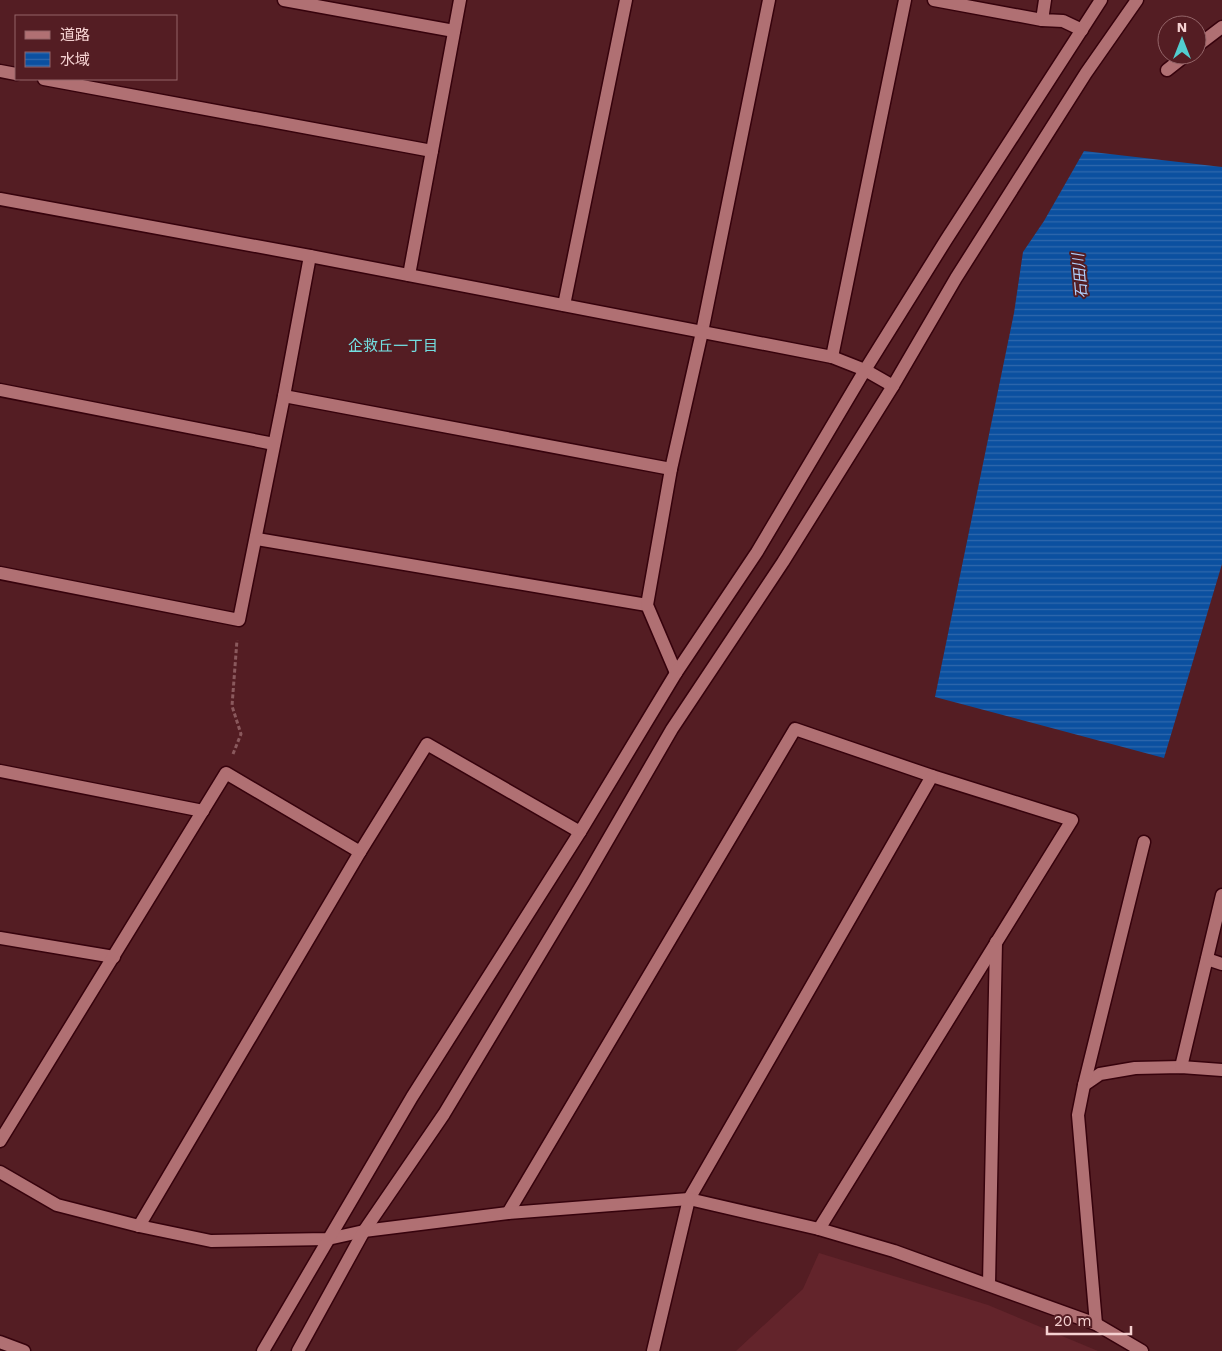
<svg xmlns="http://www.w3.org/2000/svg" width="1222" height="1351" viewBox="0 0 1222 1351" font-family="'Work Sans','Noto Sans JP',sans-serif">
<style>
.built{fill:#63242b}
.water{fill:url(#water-rules)}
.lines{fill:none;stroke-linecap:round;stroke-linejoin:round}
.street-casing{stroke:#36020c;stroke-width:15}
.secondary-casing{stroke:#36020c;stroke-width:15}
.path{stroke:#8a595d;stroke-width:3;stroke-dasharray:4 2.5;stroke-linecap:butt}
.street{stroke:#b07073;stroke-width:12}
.secondary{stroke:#b07073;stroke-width:12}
.labels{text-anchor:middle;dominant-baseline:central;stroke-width:4;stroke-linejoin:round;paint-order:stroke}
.water-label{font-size:15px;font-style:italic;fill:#b0d0fc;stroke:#541d23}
.neighbourhood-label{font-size:15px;fill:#73dfe1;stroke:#541d23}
</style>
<defs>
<pattern id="water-rules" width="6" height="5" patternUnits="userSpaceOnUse" patternTransform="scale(1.25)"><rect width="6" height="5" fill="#0b50a0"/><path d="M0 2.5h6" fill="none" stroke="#2f68ac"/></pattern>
</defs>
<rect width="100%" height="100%" fill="#541d23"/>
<polygon class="built" points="819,1253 988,1305 1098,1351 736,1351 803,1289"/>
<polygon class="water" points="1084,151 1222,167 1222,564 1164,758 935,697 1014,313 1023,252 1044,221"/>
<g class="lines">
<g class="street-casing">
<g id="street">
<polyline points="284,0 454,31"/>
<polyline points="934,0 1042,20"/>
<polyline points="1045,0 1042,20 1063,21 1082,30"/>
<polyline points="1197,46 1222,27"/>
<polyline points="1167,70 1186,55"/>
<polyline points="0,71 16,74"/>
<polyline points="44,79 432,151"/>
<polyline points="409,275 460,0"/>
<polyline points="564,305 626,0"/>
<polyline points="832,357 905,0"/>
<polyline points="0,390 274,444"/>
<polyline points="284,396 671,469"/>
<polyline points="257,539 647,605"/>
<polyline points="0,573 239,620 284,396 310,256"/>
<polyline points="676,673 647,605 671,469 702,332 769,0"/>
<polyline points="0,771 203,811"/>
<polyline points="0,938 114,957"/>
<polyline points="1207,959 1222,964"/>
<polyline points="1084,1085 1100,1074 1135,1068 1181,1067 1222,1070"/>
<polyline points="0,1141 226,773 360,852"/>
<polyline points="508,1213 795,729 932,776 1072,820 819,1229"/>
<polyline points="139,1226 360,852 427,744 580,832"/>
<polyline points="989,1284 996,942"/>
<polyline points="1096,1324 1078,1115 1084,1085 1144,842"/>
<polyline points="0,1342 24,1351"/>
<polyline points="653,1351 689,1199 932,776"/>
</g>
</g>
<g class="secondary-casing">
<g id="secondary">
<polyline points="0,199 310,256 832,357 865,370 893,386"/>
<polyline points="1181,1067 1222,895"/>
<polyline points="0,1172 57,1205 139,1226 211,1241 328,1239 364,1231 508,1213 689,1199 819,1229 894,1251 1096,1324 1142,1351"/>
<polyline points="263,1351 412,1097 580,832 676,673 757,552 865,370 946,240 1101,0"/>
<polyline points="298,1351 364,1231 444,1114 584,881 672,729 783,562 893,386 956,278 1086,73 1137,0"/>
</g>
</g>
<polyline class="path" points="233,754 241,734 232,706 237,640"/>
<use href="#street" class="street"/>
<use href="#secondary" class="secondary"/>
</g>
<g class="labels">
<g class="water-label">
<text transform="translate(1080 276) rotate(-95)">石田川</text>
</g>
<g class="neighbourhood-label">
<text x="393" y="346">企救丘一丁目</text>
</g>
</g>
<rect x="15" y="15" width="162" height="65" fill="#541d23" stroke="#946569"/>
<rect x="25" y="31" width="25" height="8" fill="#b07073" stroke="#946569"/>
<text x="60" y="40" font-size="15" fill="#f5d1d1">道路</text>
<rect x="25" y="52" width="25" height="15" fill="url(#water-rules)" stroke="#946569"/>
<text x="60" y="65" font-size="15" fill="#f5d1d1">水域</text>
<g transform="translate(1182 40)"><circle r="24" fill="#541d23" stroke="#946569"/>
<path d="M0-4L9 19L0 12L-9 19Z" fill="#52cdcf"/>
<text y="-8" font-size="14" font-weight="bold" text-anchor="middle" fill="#f5d1d1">N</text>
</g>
<path d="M1047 1326v8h84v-8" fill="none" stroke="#f5d1d1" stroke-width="2.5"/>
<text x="1054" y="1326" font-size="15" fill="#f5d1d1" stroke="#541d23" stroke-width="4" paint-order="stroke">20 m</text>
</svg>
